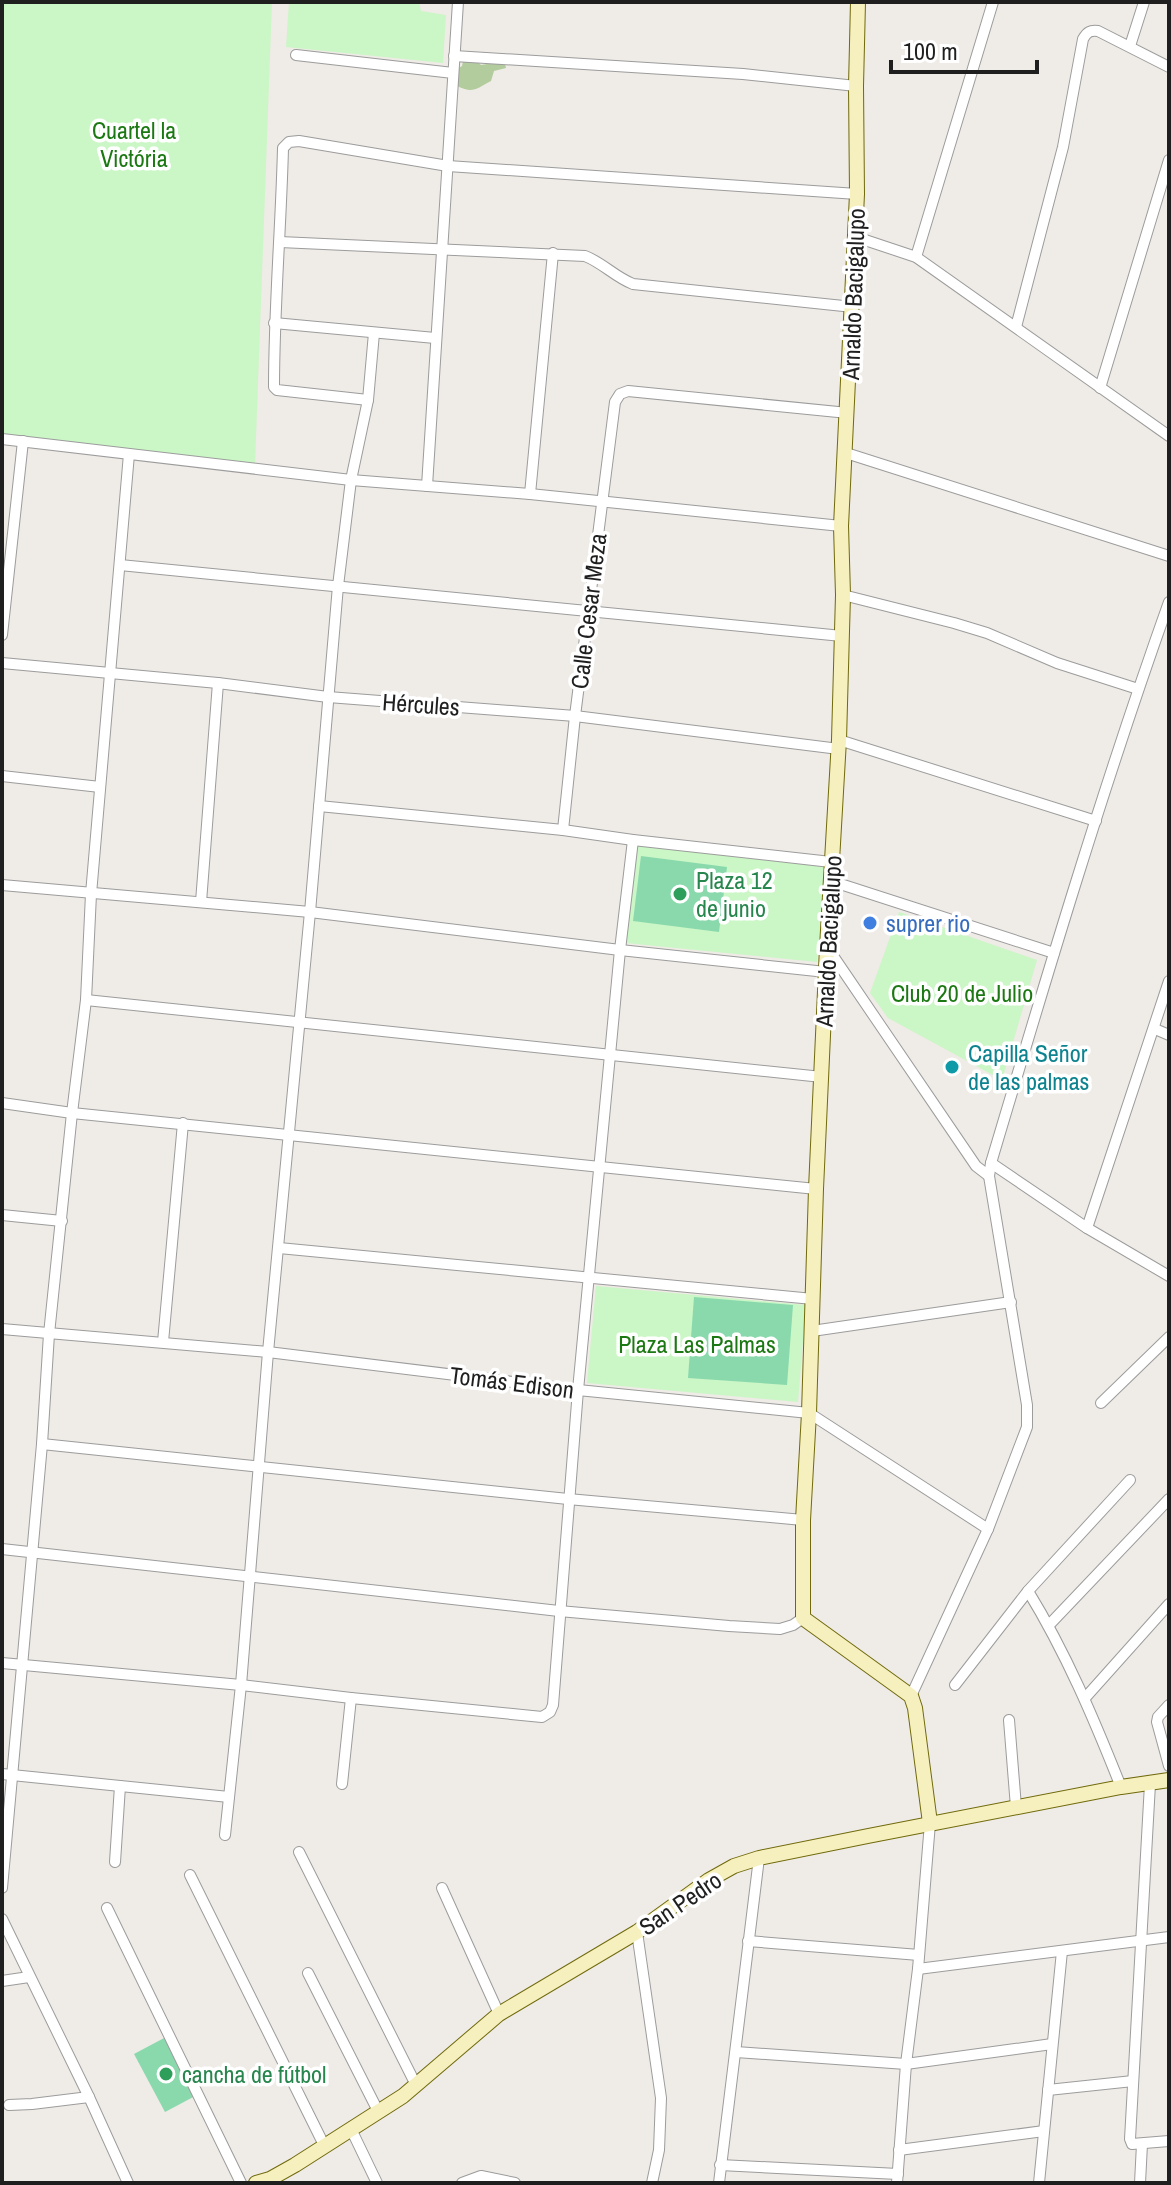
<svg xmlns="http://www.w3.org/2000/svg" width="1171" height="2185" viewBox="0 0 1171 2185" font-family="'Archivo Narrow',sans-serif">
<style>
.forest{fill:#b3cc9e}
.park{fill:#cbf6c6}
.pitch{fill:#89d9ad}
.lines{fill:none;stroke-linecap:round;stroke-linejoin:round}
.street-casing{stroke:#9c9c9c;stroke-width:12}
.secondary-casing{stroke:#706a0c;stroke-width:16}
.street{stroke:#fff;stroke-width:10}
.secondary{stroke:#f6efbe;stroke-width:14}
.leisure-dot{fill:#2e9e5b;stroke:#fff;stroke-width:3}
.shop-dot{fill:#3f7fe0;stroke:#fff;stroke-width:3}
.culture-dot{fill:#0f9aa8;stroke:#fff;stroke-width:3}
.labels{text-anchor:middle;dominant-baseline:central;stroke-width:7;stroke-linejoin:round;paint-order:stroke}
.park-label{font-size:24px;fill:#1c7813;stroke:#fff}
.street-label{font-size:24px;fill:#1f1f1f;stroke:#fff}
.leisure-label{font-size:24px;fill:#27864d;stroke:#fff;text-anchor:start}
.shop-label{font-size:24px;fill:#366cbe;stroke:#fff;text-anchor:start}
.culture-label{font-size:24px;fill:#0d838f;stroke:#fff;text-anchor:start}
</style>
<rect width="100%" height="100%" fill="#efebe6"/>
<path class="forest" d="M 493,60 L 505,64 L 506,68 L 494,71 L 491,81 C 476,89 473,94 457,86 L 457,69 L 462,66 L 463,61 L 478,62 L 481,65 L 493,63 Z"/>
<g class="park">
<polygon points="2,2 272,2 255,465 2,434"/>
<polygon points="289,2 419,2 421,11 446,15 443,63 286,47"/>
<polygon points="637,845 825,867 817,962 625,943"/>
<polygon points="899,912 1037,960 1002,1080 888,1018 870,993"/>
<polygon points="596,1286 806,1305 798,1402 587,1383"/>
</g>
<g class="pitch">
<polygon points="641,856 727,867 719,932 633,921"/>
<polygon points="694,1297 793,1305 787,1385 688,1378"/>
<polygon points="166,2037 197,2095 165,2112 134,2054"/>
</g>
<g class="lines">
<g class="street-casing">
<g id="street">
<polyline points="1130,46 1144,2"/>
<polyline points="296,55 453,73"/>
<polyline points="454,56 743,74 856,86"/>
<polyline points="856,237 916,257 1169,436"/>
<path d="M 280,242 L 585,256 C 603,263 615,277 633,284 L 853,307"/>
<polyline points="916,257 993,2"/>
<polyline points="274,323 435,338"/>
<path d="M 1016,327 L 1063,147 L 1083,39 C 1087,32 1090,30 1098,31 L 1169,67"/>
<polyline points="1100,388 1169,160"/>
<path d="M 368,400 L 277,390 L 274,387 C 274,307 281,228 283,148 L 289,142 L 299,141 L 448,166 L 857,194"/>
<polyline points="2,439 351,480 530,494 841,526"/>
<polyline points="846,453 1169,556"/>
<polyline points="427,486 458,2"/>
<polyline points="530,494 553,253"/>
<polyline points="120,565 842,636"/>
<polyline points="843,595 954,623 987,633 1057,663 1138,689"/>
<polyline points="2,635 23,441"/>
<polyline points="2,663 218,683 328,697 575,716 839,749"/>
<polyline points="839,740 1096,821"/>
<polyline points="2,776 100,787"/>
<polyline points="319,806 563,830 633,840 831,862"/>
<polyline points="563,830 575,716 615,402 620,394 628,391 848,413"/>
<polyline points="831,881 1054,953"/>
<polyline points="2,885 310,912 620,950 826,972"/>
<polyline points="201,902 218,683"/>
<polyline points="827,947 976,1166 989,1176"/>
<polyline points="86,1000 822,1077"/>
<polyline points="1155,1029 1169,1035"/>
<polyline points="2,1103 72,1113 816,1189"/>
<polyline points="991,1163 1087,1228 1169,1276"/>
<polyline points="2,1215 62,1221"/>
<polyline points="1087,1228 1169,981"/>
<polyline points="279,1248 813,1299"/>
<polyline points="2,1329 268,1352 578,1390 809,1413 988,1529"/>
<polyline points="812,1331 1011,1302"/>
<polyline points="163,1342 183,1123"/>
<polyline points="1101,1403 1169,1337"/>
<polyline points="42,1444 568,1499 803,1520"/>
<polyline points="2,1549 559,1611 729,1626 780,1629 793,1625 803,1618"/>
<path d="M 1028,1591 C 1066,1653 1094,1719 1121,1787"/>
<polyline points="1049,1625 1169,1499"/>
<polyline points="2,1663 241,1685 351,1698 542,1717 550,1712 553,1705 578,1390 620,950 633,840"/>
<polyline points="955,1685 1028,1591 1130,1480"/>
<path d="M 911,1696 L 988,1529 L 1027,1427 L 1027,1405 L 989,1176 L 991,1163 C 1047,975 1103,787 1169,602"/>
<polyline points="1085,1698 1169,1604"/>
<polyline points="1169,1705 1158,1717 1157,1722 1169,1766"/>
<polyline points="1009,1720 1016,1807"/>
<polyline points="2,1774 229,1797"/>
<polyline points="342,1784 351,1698"/>
<polyline points="1150,1784 1130,2139 1132,2144 1169,2141"/>
<polyline points="225,1835 241,1685 268,1352 310,912 338,586 351,480 368,400 374,333"/>
<polyline points="299,1852 416,2085"/>
<polyline points="115,1862 120,1786"/>
<polyline points="190,1875 325,2147"/>
<polyline points="2,1888 42,1444 49,1334 72,1113 86,1000 91,894 129,454"/>
<polyline points="442,1888 499,2014"/>
<polyline points="107,1908 241,2183"/>
<polyline points="2,1919 89,2097 128,2183"/>
<polyline points="637,1932 661,2098 659,2150 652,2183"/>
<polyline points="748,1941 919,1955"/>
<polyline points="918,1969 1169,1937"/>
<polyline points="308,1973 378,2111"/>
<polyline points="2,1981 29,1977"/>
<polyline points="736,2052 906,2064 1052,2044"/>
<polyline points="1048,2090 1133,2081"/>
<polyline points="9,2105 32,2104 89,2097"/>
<polyline points="351,2129 377,2183"/>
<polyline points="899,2150 1044,2131"/>
<polyline points="720,2165 898,2174"/>
<polyline points="462,2183 481,2176 515,2183"/>
<polyline points="719,2183 759,1858"/>
<polyline points="897,2183 906,2064 918,1969 930,1823"/>
<polyline points="1039,2183 1062,1951"/>
<polyline points="1140,2183 1142,2144"/>
</g>
</g>
<g class="secondary-casing">
<g id="secondary">
<polyline points="858,2 856,86 857,194 841,526 843,595 839,740 827,947 816,1189 809,1413 803,1520 803,1618 911,1696 915,1708 930,1823"/>
<polyline points="256,2183 270,2179 295,2165 403,2096 499,2014 637,1932 709,1880 734,1866 759,1858 868,1836 1121,1787 1169,1780"/>
</g>
</g>
<use href="#street" class="street"/>
<use href="#secondary" class="secondary"/>
</g>
<g class="leisure-dot">
<circle cx="680" cy="894" r="8"/>
<circle cx="166" cy="2074" r="8"/>
</g>
<circle class="shop-dot" cx="870" cy="923" r="8"/>
<circle class="culture-dot" cx="952" cy="1067" r="8"/>
<g class="labels">
<g class="park-label">
<text x="134" y="130">Cuartel la<tspan x="134" dy="28">Victória</tspan></text>
<text x="962" y="993">Club 20 de Julio</text>
<text x="697" y="1344">Plaza Las Palmas</text>
</g>
<g class="street-label">
<text transform="translate(853 294) rotate(-88)">Arnaldo Bacigalupo</text>
<text transform="translate(588 611) rotate(-83)">Calle Cesar Meza</text>
<text transform="translate(421 704) rotate(4)">Hércules</text>
<text transform="translate(828 941) rotate(-87)">Arnaldo Bacigalupo</text>
<text transform="translate(512 1382) rotate(7)">Tomás Edison</text>
<text transform="translate(680 1903) rotate(-34)">San Pedro</text>
</g>
<g class="leisure-label">
<text x="696" y="880">Plaza 12<tspan x="696" dy="28">de junio</tspan></text>
<text x="182" y="2074">cancha de fútbol</text>
</g>
<g class="shop-label">
<text x="886" y="923">suprer rio</text>
</g>
<g class="culture-label">
<text x="968" y="1053">Capilla Señor<tspan x="968" dy="28">de las palmas</tspan></text>
</g>
</g>
<rect width="1171" height="2185" fill="none" stroke="#1f1f1f" stroke-width="8"/>
<path d="M891 60v12h146v-12" fill="none" stroke="#1f1f1f" stroke-width="4"/>
<text x="903" y="60" font-size="24" fill="#1f1f1f" stroke="#ffffff" stroke-width="6" paint-order="stroke">100 m</text>
</svg>
